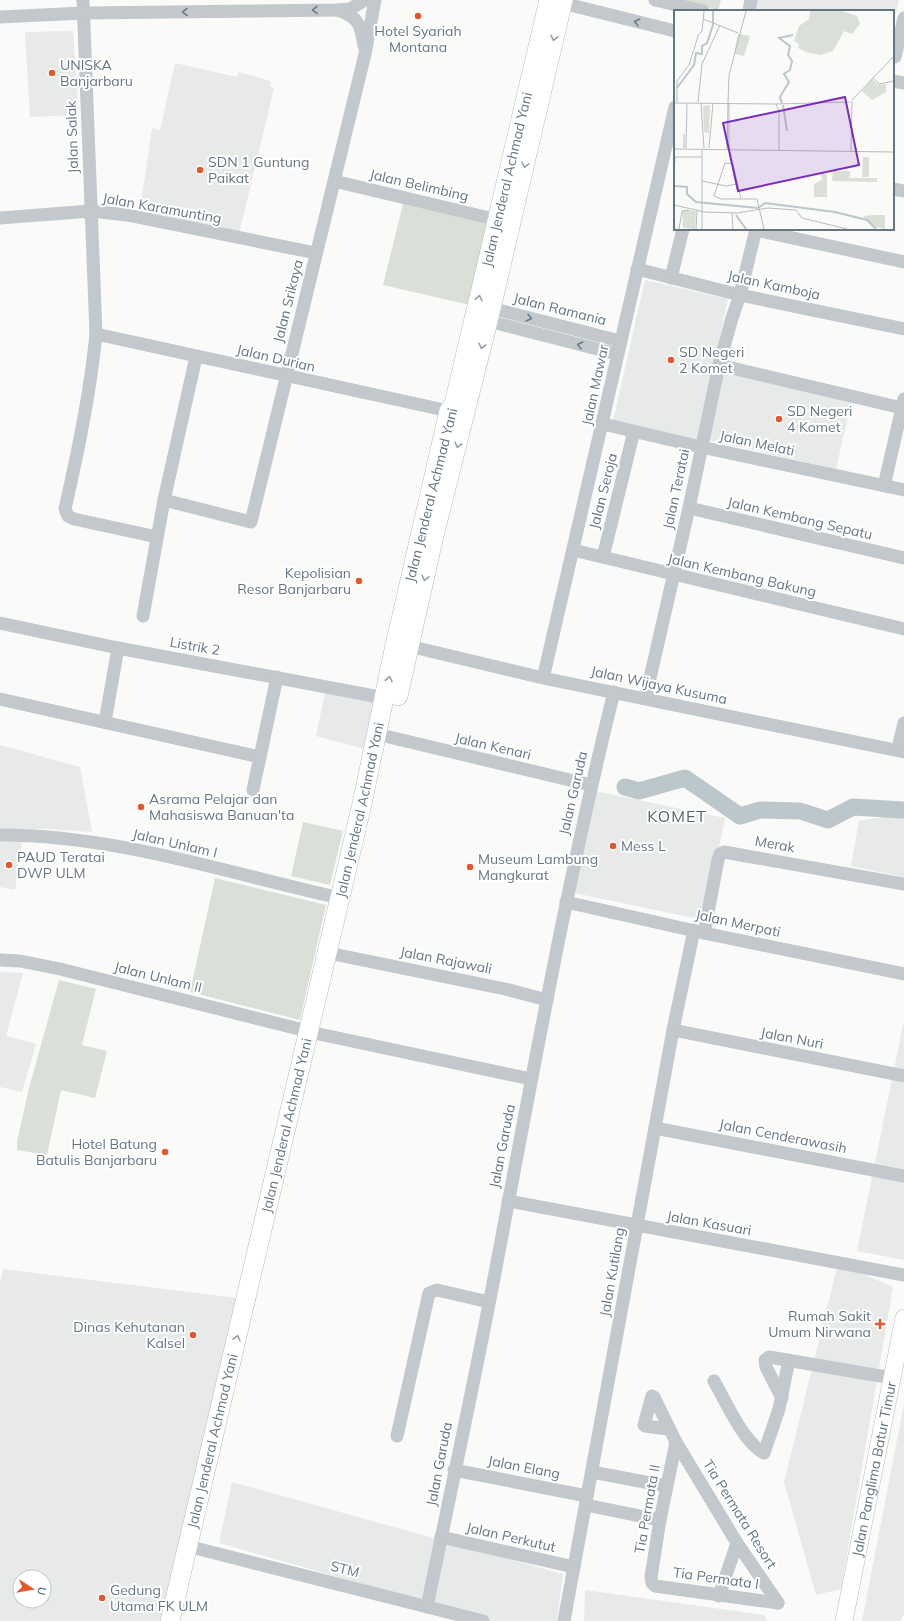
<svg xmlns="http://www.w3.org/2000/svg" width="904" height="1621" viewBox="0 0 904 1621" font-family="Mulish,sans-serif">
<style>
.built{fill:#e8e9e9;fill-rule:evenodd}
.green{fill:#dadfd7}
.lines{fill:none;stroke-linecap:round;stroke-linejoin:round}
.river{stroke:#bbc7cb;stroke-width:17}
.major-casing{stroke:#b5babe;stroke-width:18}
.highway-casing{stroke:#b4b9bd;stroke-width:20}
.minor{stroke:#c3c8cc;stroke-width:13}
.major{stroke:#fff;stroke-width:17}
.highway{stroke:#fff;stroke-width:19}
.oneway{stroke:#6a7a87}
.oneway2{stroke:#939fa8}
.poi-dot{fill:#e4572e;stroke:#fff;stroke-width:1.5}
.labels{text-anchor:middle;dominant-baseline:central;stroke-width:4;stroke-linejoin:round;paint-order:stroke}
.poi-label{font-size:14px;fill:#657683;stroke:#fff;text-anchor:start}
.street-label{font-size:14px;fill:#657683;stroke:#fff}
.quarter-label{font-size:16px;letter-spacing:1px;fill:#57646e;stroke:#fff}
.inset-river{fill:none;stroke:#bbc7cb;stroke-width:2}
.inset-road{fill:none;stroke:#b5bdc2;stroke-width:1}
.view{fill:#7b2cbf;fill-opacity:0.15;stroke:#7b2cbf;stroke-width:2}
.inset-edge{fill:none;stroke:#657683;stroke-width:2}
</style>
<rect width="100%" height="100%" fill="#fafaf8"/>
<g class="built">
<polygon points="756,0 899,0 893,26 893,11 754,11"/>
<polygon points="73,31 79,115 30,117 25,32"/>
<polygon points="175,63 237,77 239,72 271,81 270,86 274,88 239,234 140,210 152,128 160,130"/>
<polygon points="645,280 728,299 697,440 613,421"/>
<polygon points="721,369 852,399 836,469 705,439"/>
<polygon points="326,688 376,701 364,749 316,736"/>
<polygon points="0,745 80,767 92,832 45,829 0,829"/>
<polygon points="595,791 725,818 704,920 574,893"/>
<polygon points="904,813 904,877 851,866 859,821"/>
<polygon points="0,842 22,842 15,890 0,887"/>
<polygon points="0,972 23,973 6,1036 36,1044 22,1092 0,1087"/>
<polygon points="904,1020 904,1260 857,1251"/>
<polygon points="838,1263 893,1287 841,1589 816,1595 784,1482"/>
<path d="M 3,1269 L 237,1298 L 163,1621 L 0,1621 L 0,1283 ZM 20,1577 L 44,1577 L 44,1601 L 20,1601 Z"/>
<polygon points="904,1404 904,1614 900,1621 862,1621"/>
<polygon points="232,1482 563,1574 557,1621 492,1621 219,1543"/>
<polygon points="585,1590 764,1615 768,1621 584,1621"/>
</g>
<g class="green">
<polygon points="678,0 721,0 718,10"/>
<polygon points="403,204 488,224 470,305 383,285"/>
<polygon points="303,822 343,831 330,885 291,876"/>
<polygon points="215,878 326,905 300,1020 190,992"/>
<polygon points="59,980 96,989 82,1045 107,1051 95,1098 61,1090 47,1155 17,1150 17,1142 29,1088"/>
</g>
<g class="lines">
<polyline class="river" points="625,787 639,791 685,778 740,816 760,810 800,811 828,820 853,807 904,810"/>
<g class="major-casing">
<g id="major">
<path id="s1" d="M 844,1621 L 904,1318"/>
</g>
</g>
<g class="highway-casing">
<g id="highway">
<polyline points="398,696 433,540 488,321 563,0"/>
<path id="s2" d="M 170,1621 L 362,804 L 394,650 L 449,411 L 454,404 L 549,0"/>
</g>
</g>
<g class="minor">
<path d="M 83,0 L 96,334 C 90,394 78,451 65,509 L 68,516 L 74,519 L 157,537"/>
<polyline points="655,0 703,11"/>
<polyline points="562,3 675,31"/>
<path d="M 338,10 C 359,17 361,26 364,46"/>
<polyline points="749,11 751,0"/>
<polyline points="0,17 83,13 338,10 350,9 365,0"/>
<polyline points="895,57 904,18"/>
<polyline points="893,81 904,83"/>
<polyline points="334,181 498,220"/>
<polyline points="893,189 904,191"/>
<polyline points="0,218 91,211 127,215 316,253"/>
<polyline points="756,230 904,262"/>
<polyline points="637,269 740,295 904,329"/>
<polyline points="671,278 683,229"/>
<polyline points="491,308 620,341"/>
<polyline points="488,321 617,354"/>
<polyline points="96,334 449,411"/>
<polyline points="719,365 902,408"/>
<polyline points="603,424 701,447 904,490"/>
<polyline points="884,486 904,399"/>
<polyline points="164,500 251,522 365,54 375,0"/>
<polyline points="689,508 904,558"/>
<polyline points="573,550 904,629"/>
<polyline points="603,557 634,431"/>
<polyline points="143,616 164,500 196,357"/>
<polyline points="0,623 118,648 385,698"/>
<polyline points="409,646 543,678 904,752"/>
<polyline points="545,670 675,107"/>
<polyline points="647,691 689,508 719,365 732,318 740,295 756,229"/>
<polyline points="0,699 260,757"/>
<polyline points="105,722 118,648"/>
<polyline points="389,737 591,785"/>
<polyline points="899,744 904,723"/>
<polyline points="253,790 277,677"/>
<path d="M 0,835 C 116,835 227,873 340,898"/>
<polyline points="566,902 704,933 904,974"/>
<polyline points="704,933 718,860 720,854 724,852 904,884"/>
<polyline points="338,955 505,989 547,1000"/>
<polyline points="0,960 20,961 60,969 307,1031"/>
<polyline points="673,1030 904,1076"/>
<polyline points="319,1034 531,1079"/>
<polyline points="655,1128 904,1176"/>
<polyline points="508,1201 904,1275"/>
<path d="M 714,1381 C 726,1402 744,1443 764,1453 L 779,1409 L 789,1360"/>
<polyline points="782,1398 766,1367 765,1360 769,1357 892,1378"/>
<polyline points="668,1429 645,1426 644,1425 652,1396 654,1397 676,1442 737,1543 778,1603"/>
<polyline points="397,1436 429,1293 437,1290 489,1302"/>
<polyline points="676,1442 660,1520 651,1577 652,1583 655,1586 778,1603"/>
<polyline points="454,1470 587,1496"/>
<polyline points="592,1472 666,1486"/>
<polyline points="586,1505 660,1520"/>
<polyline points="441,1537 574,1567"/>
<polyline points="199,1549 483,1621"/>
<polyline points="719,1596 737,1543"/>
<path d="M 427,1607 C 448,1504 470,1402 490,1299 C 529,1096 564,893 614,692"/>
<polyline points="564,1621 673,1030 694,930"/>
</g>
<use href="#major" class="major"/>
<use href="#highway" class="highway"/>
</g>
<defs><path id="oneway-chevron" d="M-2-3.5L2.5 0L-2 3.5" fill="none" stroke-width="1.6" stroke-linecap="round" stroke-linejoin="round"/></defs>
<g class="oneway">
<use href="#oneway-chevron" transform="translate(315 10) rotate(179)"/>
<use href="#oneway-chevron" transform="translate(185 12) rotate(179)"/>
<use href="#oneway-chevron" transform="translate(637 22) rotate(-166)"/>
<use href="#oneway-chevron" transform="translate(529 318) rotate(14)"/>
<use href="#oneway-chevron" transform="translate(580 345) rotate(-166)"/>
</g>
<g class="oneway2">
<use href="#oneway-chevron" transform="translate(554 38) rotate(103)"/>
<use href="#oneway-chevron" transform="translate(525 165) rotate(103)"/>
<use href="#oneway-chevron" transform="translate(479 298) rotate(-77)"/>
<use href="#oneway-chevron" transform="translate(482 346) rotate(104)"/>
<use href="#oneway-chevron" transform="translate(458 445) rotate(104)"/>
<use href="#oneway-chevron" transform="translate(425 578) rotate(103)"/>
<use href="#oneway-chevron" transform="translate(389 679) rotate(-79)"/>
<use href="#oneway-chevron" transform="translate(237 1338) rotate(-77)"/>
</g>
<g class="poi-dot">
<circle cx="418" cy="16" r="4"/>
<circle cx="52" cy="73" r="4"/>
<circle cx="200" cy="170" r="4"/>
<circle cx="671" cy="360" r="4"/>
<circle cx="779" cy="419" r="4"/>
<circle cx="359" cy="581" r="4"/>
<circle cx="141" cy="807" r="4"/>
<circle cx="613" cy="846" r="4"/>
<circle cx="9" cy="865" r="4"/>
<circle cx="470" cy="867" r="4"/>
<circle cx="165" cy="1152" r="4"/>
<path d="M878 1318h4v4h4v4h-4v4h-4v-4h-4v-4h4z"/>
<circle cx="193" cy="1335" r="4"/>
<circle cx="102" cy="1598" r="4"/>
</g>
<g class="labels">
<g class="poi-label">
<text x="418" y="31" text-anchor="middle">Hotel Syariah<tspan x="418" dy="16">Montana</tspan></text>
<text x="60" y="65">UNISKA<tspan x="60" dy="16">Banjarbaru</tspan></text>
<text x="208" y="162">SDN 1 Guntung<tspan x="208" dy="16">Paikat</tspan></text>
<text x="679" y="352">SD Negeri<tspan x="679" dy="16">2 Komet</tspan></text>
<text x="787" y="411">SD Negeri<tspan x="787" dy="16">4 Komet</tspan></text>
<text x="351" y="573" text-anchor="end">Kepolisian<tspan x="351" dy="16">Resor Banjarbaru</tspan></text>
<text x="149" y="799">Asrama Pelajar dan<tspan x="149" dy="16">Mahasiswa Banuan'ta</tspan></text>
<text x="621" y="846">Mess L</text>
<text x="17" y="857">PAUD Teratai<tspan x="17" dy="16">DWP ULM</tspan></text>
<text x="478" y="859">Museum Lambung<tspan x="478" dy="16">Mangkurat</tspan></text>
<text x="157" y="1144" text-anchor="end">Hotel Batung<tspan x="157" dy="16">Batulis Banjarbaru</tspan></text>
<text x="871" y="1316" text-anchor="end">Rumah Sakit<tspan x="871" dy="16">Umum Nirwana</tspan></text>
<text x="185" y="1327" text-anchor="end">Dinas Kehutanan<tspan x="185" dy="16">Kalsel</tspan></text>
<text x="110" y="1590">Gedung<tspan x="110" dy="16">Utama FK ULM</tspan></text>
</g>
<g class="street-label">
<text transform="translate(72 137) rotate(-92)">Jalan Salak</text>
<text stroke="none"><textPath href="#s2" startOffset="1481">Jalan Jenderal Achmad Yani</textPath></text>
<text transform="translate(419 185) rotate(13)">Jalan Belimbing</text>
<text transform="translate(162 208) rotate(10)">Jalan Karamunting</text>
<text transform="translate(774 285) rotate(12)">Jalan Kamboja</text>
<text transform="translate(288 301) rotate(-76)">Jalan Srikaya</text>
<text transform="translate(560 309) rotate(14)">Jalan Ramania</text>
<text transform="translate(276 358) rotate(13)">Jalan Durian</text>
<text transform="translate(595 385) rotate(-78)">Jalan Mawar</text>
<text transform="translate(757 443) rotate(12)">Jalan Melati</text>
<text transform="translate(676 489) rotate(-78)">Jalan Teratai</text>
<text transform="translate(603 491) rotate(-76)">Jalan Seroja</text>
<text transform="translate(431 495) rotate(-76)">Jalan Jenderal Achmad Yani</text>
<text transform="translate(800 518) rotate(13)">Jalan Kembang Sepatu</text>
<text transform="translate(742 575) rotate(13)">Jalan Kembang Bakung</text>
<text transform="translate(195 646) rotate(10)">Listrik 2</text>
<text transform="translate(659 685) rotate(12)">Jalan Wijaya Kusuma</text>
<text transform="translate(493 746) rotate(13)">Jalan Kenari</text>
<text transform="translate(573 793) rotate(-77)">Jalan Garuda</text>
<text stroke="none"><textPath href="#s2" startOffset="833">Jalan Jenderal Achmad Yani</textPath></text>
<text transform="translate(175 843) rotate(13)">Jalan Unlam I</text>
<text transform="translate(775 844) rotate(10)">Merak</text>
<text transform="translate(738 923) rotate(12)">Jalan Merpati</text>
<text transform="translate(446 960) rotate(11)">Jalan Rajawali</text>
<text transform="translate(158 977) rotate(14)">Jalan Unlam II</text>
<text transform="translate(792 1038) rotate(11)">Jalan Nuri</text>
<text stroke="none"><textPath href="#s2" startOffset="509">Jalan Jenderal Achmad Yani</textPath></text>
<text transform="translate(783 1136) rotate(11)">Jalan Cenderawasih</text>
<text transform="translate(502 1146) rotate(-79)">Jalan Garuda</text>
<text transform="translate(709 1223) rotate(10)">Jalan Kasuari</text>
<text transform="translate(612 1272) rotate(-80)">Jalan Kutilang</text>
<text stroke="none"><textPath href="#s2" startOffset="185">Jalan Jenderal Achmad Yani</textPath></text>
<text transform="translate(439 1464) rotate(-79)">Jalan Garuda</text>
<text transform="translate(524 1467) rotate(11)">Jalan Elang</text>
<text stroke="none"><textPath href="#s1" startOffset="155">Jalan Panglima Batur Timur</textPath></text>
<text transform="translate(647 1509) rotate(-80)">Tia Permata II</text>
<text transform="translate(740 1514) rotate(58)">Tia Permata Resort</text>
<text transform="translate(511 1537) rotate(13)">Jalan Perkutut</text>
<text transform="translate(345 1569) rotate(14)">STM</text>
<text transform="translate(716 1578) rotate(8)">Tia Permata I</text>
</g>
<g class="quarter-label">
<text x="677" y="816">KOMET</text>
</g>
</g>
<g transform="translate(674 10)">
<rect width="220" height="220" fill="#fafaf8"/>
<path d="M 136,1 L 168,1 L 183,6 L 186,14 L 178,24 L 170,21 L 159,41 L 146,45 L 132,42 L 124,38 L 125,34 L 120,31 L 125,16 L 135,9 ZM 64,24 L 76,26 L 70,46 L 60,44 ZM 198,69 L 204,75 L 212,74 L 212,82 L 198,90 L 188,81 ZM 36,95 L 35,123 L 30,122 L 29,96 ZM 189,147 L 195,147 L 195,167 L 188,167 ZM 159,161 L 176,161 L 176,167 L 173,168 L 203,168 L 203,172 L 158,171 ZM 147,164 L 153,164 L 153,187 L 140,187 L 140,174 L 148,170 ZM 13,200 L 22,201 L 21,219 L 9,218 L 8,201 ZM 199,205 L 211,205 L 211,219 L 200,217 L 189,206 Z" fill="#dadfd7"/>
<path class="inset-river" d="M 3,78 L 20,55 L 22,43 L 28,44 L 28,36 L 33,33 L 39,15 L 39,1M 108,93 L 106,87 L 115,72 L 110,64 L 116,60 L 118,51 L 114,45 L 116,36 L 105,28 L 119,25M 109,95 L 113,121M 0,176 L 13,177 L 13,184 L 22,192 L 84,198 L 91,193 L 161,202 L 193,210 L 202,219M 62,205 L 72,219"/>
<path class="inset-road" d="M 29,9 L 64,23M 199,68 L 205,74 L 220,71M 178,90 L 220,46M 3,92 L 3,71 L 15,55 L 24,26 L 28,21 L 30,1M 24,92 L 28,54 L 46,15M 0,93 L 102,94 L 176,92M 27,93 L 30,138M 54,93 L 55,65 L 72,1M 102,94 L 105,101 L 105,140M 10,138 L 10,124M 12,138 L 13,93M 35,138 L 39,93M 0,139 L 220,142M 53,139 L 54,93M 55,139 L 55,93M 177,141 L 178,91M 0,147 L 28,147M 0,166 L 1,147M 28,171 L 52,176 L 63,174M 67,189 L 59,154 L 51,153 L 40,186 L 47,189 L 83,189 L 90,219M 0,195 L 31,202 L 63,203 L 94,198 L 122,200 L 128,208 L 173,219M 58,203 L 59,219M 5,219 L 8,201 L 15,200M 22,219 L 23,201M 28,219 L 28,140"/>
<path class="view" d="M 171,87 L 185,155 L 64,181 L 49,113 Z"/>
<rect width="220" height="220" class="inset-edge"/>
</g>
<g transform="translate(32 1589) rotate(102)"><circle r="19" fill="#ffffff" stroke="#c1c8cd"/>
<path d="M0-3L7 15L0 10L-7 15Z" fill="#e4572e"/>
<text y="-6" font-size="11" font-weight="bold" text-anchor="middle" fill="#657683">U</text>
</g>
</svg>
